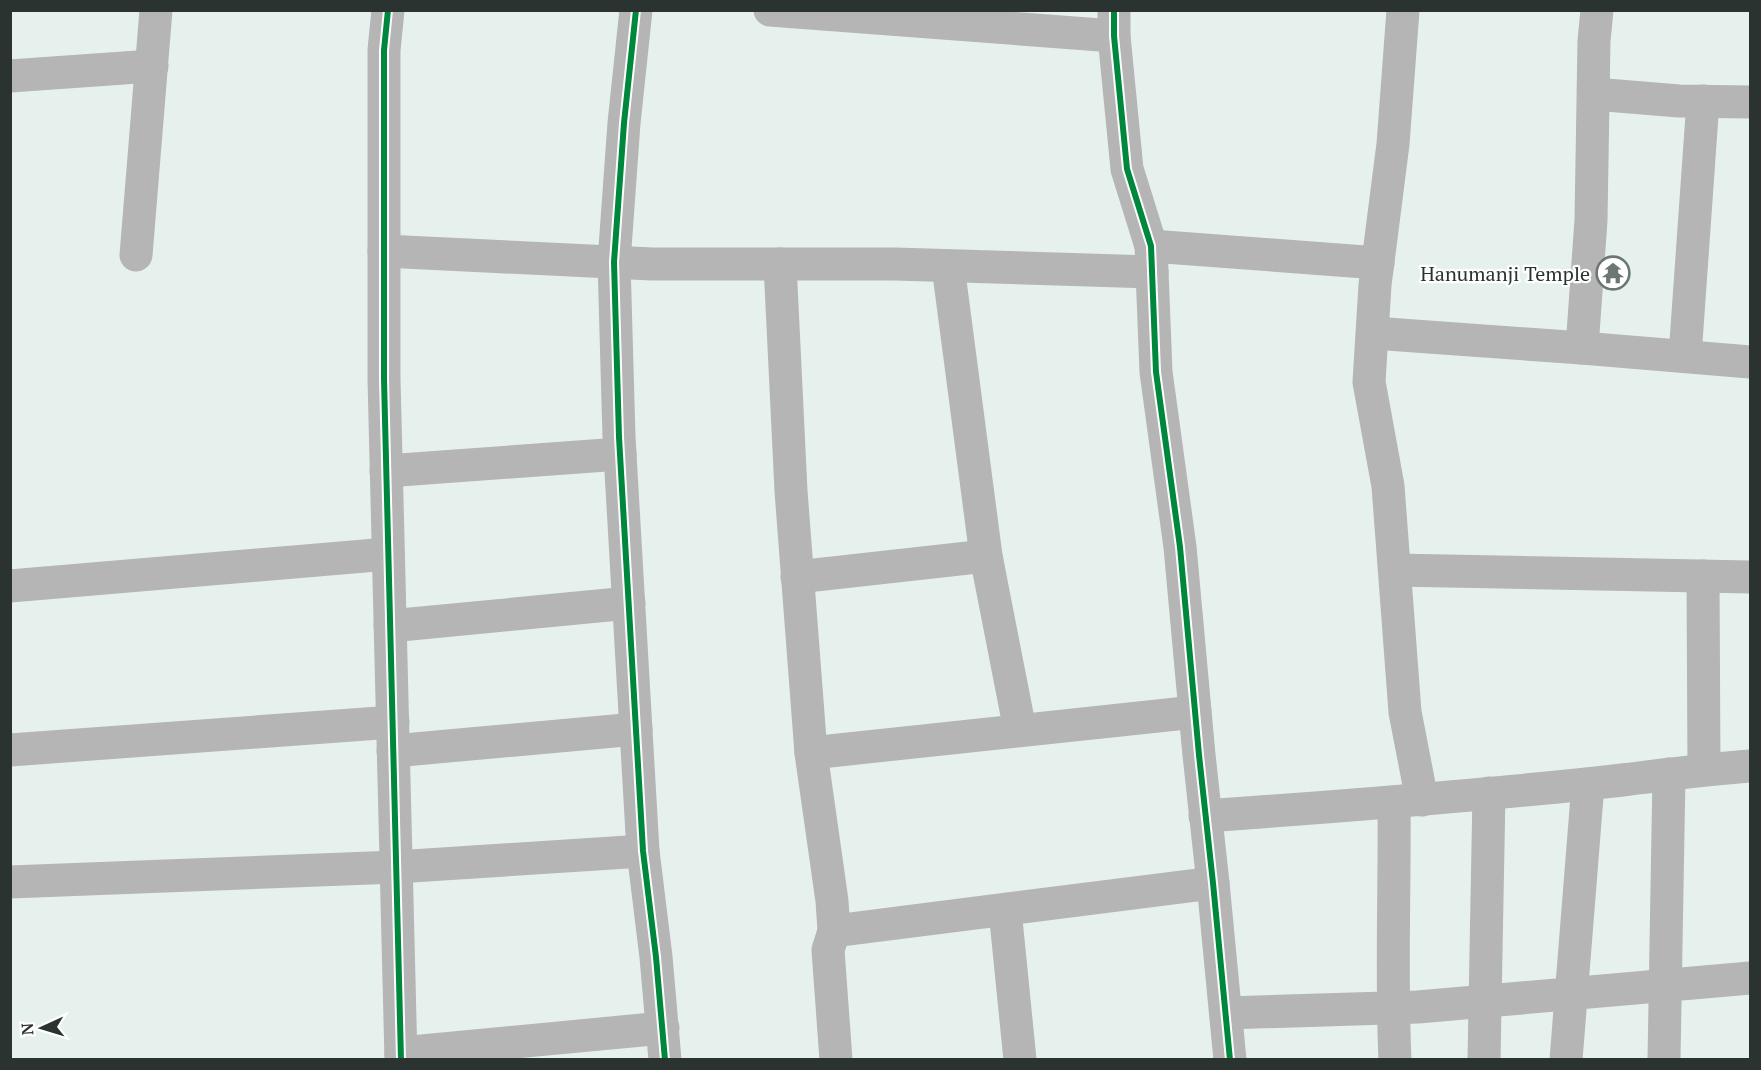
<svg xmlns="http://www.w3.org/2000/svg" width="1761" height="1070" viewBox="0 0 1761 1070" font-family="'PT Serif',serif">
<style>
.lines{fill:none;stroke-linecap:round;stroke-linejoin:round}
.minor{stroke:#b4b5b4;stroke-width:33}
.tertiary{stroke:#b4b5b4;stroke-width:33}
.cycleway-casing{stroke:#fff;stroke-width:10}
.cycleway{stroke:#00873e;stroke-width:6}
.labels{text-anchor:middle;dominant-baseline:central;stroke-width:4.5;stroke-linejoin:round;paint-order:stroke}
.poi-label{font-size:20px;fill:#2b3330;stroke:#fff;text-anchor:end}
</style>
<rect width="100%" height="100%" fill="#e6f1ed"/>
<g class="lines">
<g class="minor">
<polyline points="636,10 624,123 614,262 619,437 643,851 656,957 665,1060"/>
<polyline points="770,10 1114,36"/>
<polyline points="1114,10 1114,36 1127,169 1151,246 1156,372 1180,547 1199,755 1213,883 1230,1060"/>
<polyline points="1403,10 1393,144 1375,285 1369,382 1388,486 1405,712 1422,800"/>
<polyline points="10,76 152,66"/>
<polyline points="1594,94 1679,101 1750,102"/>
<polyline points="1151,246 1378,263"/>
<polyline points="384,251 652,264 895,264 1152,272"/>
<polyline points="136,255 156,10"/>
<polyline points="780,264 791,491 811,753 832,901 834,931 828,950 836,1060"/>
<polyline points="948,266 986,556 1020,730"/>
<polyline points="1373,333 1582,348 1750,362"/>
<polyline points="1582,348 1591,220 1594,41 1597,10"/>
<polyline points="1685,356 1703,101"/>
<polyline points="386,471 620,454"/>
<polyline points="1395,570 1750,577"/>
<polyline points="1703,576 1704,769"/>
<polyline points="797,577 986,556"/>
<polyline points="10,586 388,554"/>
<polyline points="390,626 629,603"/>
<polyline points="10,750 393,722"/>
<polyline points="393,751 636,729"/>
<polyline points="811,753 1195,712"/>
<path d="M 1394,802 C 1395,888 1391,974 1395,1060"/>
<path d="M 1205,816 C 1333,807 1460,797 1587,784 C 1642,778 1696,770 1750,766"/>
<polyline points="10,882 396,867 643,851"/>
<polyline points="1005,910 1020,1060"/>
<polyline points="834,931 1213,883"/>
<polyline points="1226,1013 1418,1007 1750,978"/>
<polyline points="401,1053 663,1028"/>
<polyline points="1484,1060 1489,793"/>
<polyline points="1566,1060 1588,784"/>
<polyline points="1664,1060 1669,774"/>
</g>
<polyline class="tertiary" points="388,10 384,50 384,379 401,1060"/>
<g class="cycleway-casing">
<g id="cycleway">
<polyline points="388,10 384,50 384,379 401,1060"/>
<polyline points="636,10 624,123 614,262 619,437 643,851 656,957 665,1060"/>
<polyline points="1114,10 1114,36 1127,169 1151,246 1156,372 1180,547 1199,755 1213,883 1230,1060"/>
</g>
</g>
<use href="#cycleway" class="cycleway"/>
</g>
<defs>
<g id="temple-ring" transform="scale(1.725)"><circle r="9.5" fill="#fff" stroke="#6c7672" stroke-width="1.5"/><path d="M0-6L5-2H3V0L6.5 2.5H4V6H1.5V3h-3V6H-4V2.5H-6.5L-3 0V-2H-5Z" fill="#6c7672"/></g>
</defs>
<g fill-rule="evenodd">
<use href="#temple-ring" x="1613" y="273"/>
</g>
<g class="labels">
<g class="poi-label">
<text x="1590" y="273">Hanumanji Temple</text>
</g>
</g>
<rect width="1761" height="1070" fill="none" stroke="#2b3330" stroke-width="24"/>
<g transform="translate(42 1028) rotate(266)" stroke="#ffffff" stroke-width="4.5" paint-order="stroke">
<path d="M0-4.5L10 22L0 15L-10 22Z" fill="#2b3330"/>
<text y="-9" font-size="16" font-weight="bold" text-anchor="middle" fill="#2b3330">N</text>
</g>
</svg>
